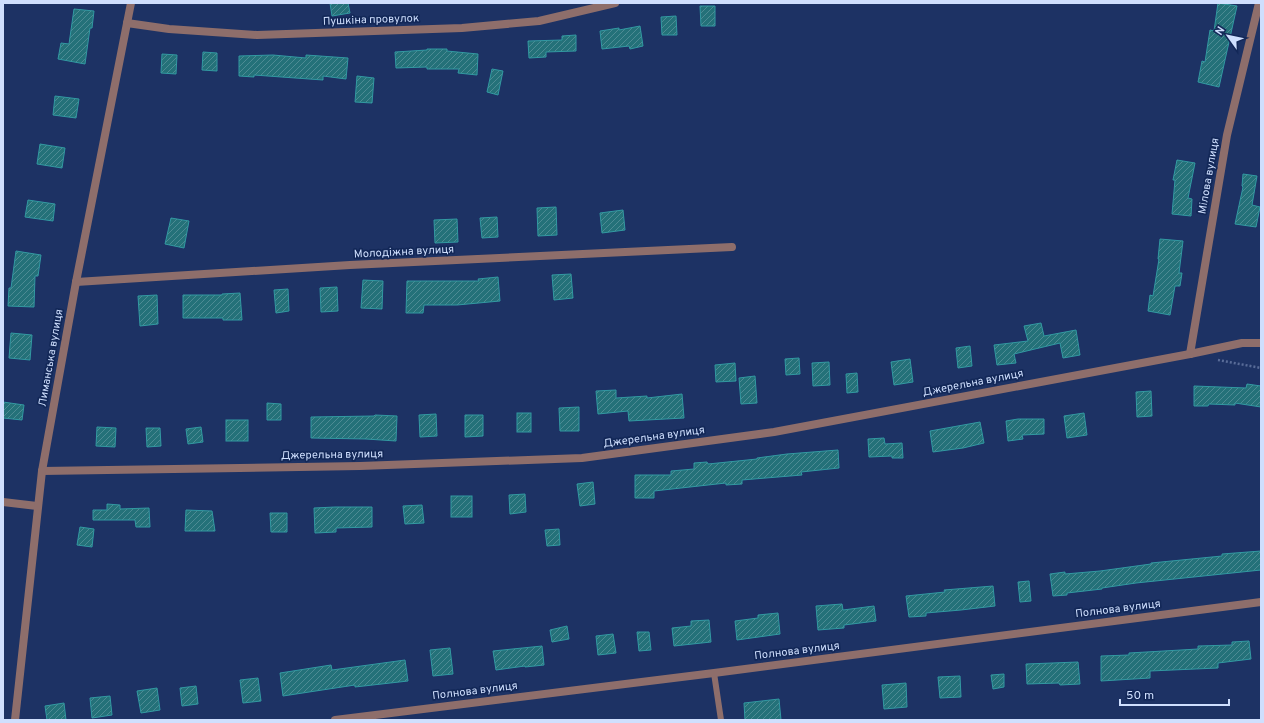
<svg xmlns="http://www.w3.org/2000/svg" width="1264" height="723" viewBox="0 0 1264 723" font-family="Overpass,sans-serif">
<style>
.building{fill:url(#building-hatch);stroke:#3299a2}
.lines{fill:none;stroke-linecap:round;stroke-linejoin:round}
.path{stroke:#596c98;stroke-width:2.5;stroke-dasharray:2 2;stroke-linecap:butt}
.service{stroke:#8e6e6b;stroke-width:6}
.minor{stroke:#8e6e6b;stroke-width:8}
.tertiary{stroke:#8e6e6b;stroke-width:8}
.labels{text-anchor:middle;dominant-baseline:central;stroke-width:3.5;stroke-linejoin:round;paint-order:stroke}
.street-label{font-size:11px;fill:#cfdffe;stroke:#132858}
</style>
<defs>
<pattern id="building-hatch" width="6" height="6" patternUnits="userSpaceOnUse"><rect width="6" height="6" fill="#247179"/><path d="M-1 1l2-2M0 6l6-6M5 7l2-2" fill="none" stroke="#4d8b94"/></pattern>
</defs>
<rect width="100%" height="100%" fill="#1d3264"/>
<g class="building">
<polygon points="330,3 348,3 350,13 332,16"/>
<polygon points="1218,3 1237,6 1219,87 1198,82 1202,61 1205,62 1210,30 1214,31"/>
<polygon points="700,6 715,6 715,26 701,26"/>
<polygon points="74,9 94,11 92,28 90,28 85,64 58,59 61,43 69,44"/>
<polygon points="676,16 677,35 662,35 661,17"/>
<polygon points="640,26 643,46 630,49 629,46 602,49 600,31 619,28 619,30"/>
<polygon points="576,35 576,51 546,52 546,57 529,58 528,41 562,40 562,36"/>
<polygon points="427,49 447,49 447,51 478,54 477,75 458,73 459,69 427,69 427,67 396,68 395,52 427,50"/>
<polygon points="203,52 217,53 217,71 202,70"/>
<polygon points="162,54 177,55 176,74 161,73"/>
<polygon points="273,55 306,58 306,55 348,58 346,79 323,76 323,80 254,75 254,77 239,76 239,56"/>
<polygon points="492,69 503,71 498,95 487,92"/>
<polygon points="357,76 374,78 372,103 355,102"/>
<polygon points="55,96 79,99 76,118 53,115"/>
<polygon points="40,144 65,148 62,168 37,164"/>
<polygon points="1177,160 1195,163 1188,198 1192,199 1191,216 1172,214 1175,180 1173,180"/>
<polygon points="1243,174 1257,176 1252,205 1260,207 1256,227 1235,224 1243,187 1242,186"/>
<polygon points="28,200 55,204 53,221 25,217"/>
<polygon points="556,207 557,235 538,236 537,208"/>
<polygon points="623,210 625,230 602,233 600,213"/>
<polygon points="497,217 498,237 482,238 480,218"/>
<polygon points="171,218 189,221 184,248 165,244"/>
<polygon points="457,219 458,242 435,243 434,220"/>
<polygon points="1160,239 1183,241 1179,273 1182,273 1180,286 1175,286 1170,315 1148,311 1150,295 1153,296 1159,259 1158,259"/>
<polygon points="16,251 41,255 38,276 35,276 34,307 8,306 9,288 11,288"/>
<polygon points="571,274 573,298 554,300 552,275"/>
<polygon points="498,277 500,301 457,305 424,305 423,313 406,313 407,281 479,281 478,279"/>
<polygon points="363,280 383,281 382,309 361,308"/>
<polygon points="337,287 338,311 321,312 320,288"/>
<polygon points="288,289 289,311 276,313 274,290"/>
<polygon points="240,293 242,320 223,320 223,318 183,318 183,295 222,295 222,294"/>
<polygon points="157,295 158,324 140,326 138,296"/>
<polygon points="1041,323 1044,336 1076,330 1080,355 1063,358 1060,343 1014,354 1016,363 997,365 994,345 1028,341 1024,326"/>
<polygon points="11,333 32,335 30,360 9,358"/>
<polygon points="970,346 972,366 958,368 956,348"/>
<polygon points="799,358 800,374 786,375 785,359"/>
<polygon points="910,359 913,382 894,385 891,362"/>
<polygon points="829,362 830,385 813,386 812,363"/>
<polygon points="735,363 736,381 716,382 715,365"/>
<polygon points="857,373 858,392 847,393 846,374"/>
<polygon points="755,376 757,403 741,404 739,378"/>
<polygon points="1247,384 1261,386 1261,407 1235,403 1235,405 1209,404 1208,406 1194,406 1194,386 1246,388"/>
<polygon points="616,390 616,398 647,396 647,398 682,394 684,418 629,421 628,411 598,414 596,391"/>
<polygon points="1151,391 1152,416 1137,417 1136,392"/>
<polygon points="3,402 24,405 22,420 3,418"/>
<polygon points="267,403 281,404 281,420 267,420"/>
<polygon points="579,407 579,431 560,431 559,408"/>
<rect x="517" y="413" width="14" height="19"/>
<polygon points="1084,413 1087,435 1067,438 1064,416"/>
<polygon points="436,414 437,436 420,437 419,415"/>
<polygon points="375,415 397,416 396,441 366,439 311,438 311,417 374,416"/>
<polygon points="465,415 483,415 483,436 465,437"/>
<polygon points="1018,419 1044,419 1044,434 1022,435 1023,439 1008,441 1006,421"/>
<rect x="226" y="420" width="22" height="21"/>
<polygon points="980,422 984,443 963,448 933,452 930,431"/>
<polygon points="97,427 116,428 115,447 96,446"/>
<polygon points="201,427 203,442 188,444 186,429"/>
<polygon points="146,428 160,428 161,446 147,447"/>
<polygon points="884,438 885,444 902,443 903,458 892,458 892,456 869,457 868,439"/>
<polygon points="838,450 839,468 801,472 802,475 742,480 742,484 726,485 726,483 654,491 654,498 635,498 635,475 671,475 671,471 694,469 694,463 707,462 708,464 757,459 757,458 787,454"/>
<polygon points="593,482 595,504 580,506 577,484"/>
<polygon points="525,494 526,512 510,514 509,495"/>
<rect x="451" y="496" width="21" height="21"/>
<polygon points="107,504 120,505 120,509 149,508 150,527 136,527 135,520 93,520 93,510 107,510"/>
<polygon points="422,505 424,523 405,524 403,506"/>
<polygon points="335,507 372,507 372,527 336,528 336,532 315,533 314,508"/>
<polygon points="186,510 212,511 215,531 185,531"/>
<polygon points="270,513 287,513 287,532 271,532"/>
<polygon points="80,527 94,529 92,547 77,545"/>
<polygon points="559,529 560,545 547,546 545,530"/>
<polygon points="1261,551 1261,570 1136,583 1102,588 1102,589 1067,593 1067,595 1053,596 1050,574 1065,572 1065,574 1100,571 1151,564 1151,563 1222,556 1222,554"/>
<polygon points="1029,581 1031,601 1020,602 1018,582"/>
<polygon points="993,586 995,606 961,610 926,613 926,616 909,617 906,596 945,592 944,590"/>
<polygon points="842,604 843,610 874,606 876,621 844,625 844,628 818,630 816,606"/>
<polygon points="778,613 780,634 737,640 735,621 758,618 758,615"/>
<polygon points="709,620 711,642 674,646 672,628 691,626 691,621"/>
<polygon points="567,626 569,639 552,642 550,630"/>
<polygon points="637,632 649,632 651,650 639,651"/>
<polygon points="613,634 616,653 598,655 596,636"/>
<polygon points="1249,641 1251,659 1218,663 1218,668 1150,671 1150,678 1101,681 1101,656 1129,655 1129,653 1198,649 1198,646 1232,645 1232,642"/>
<polygon points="542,646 544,665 525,667 525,666 496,670 493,651"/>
<polygon points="450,648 453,674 433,676 430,650"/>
<polygon points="405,660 408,681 355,687 355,685 283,696 280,673 331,665 332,670"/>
<polygon points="1078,662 1080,684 1060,685 1059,683 1027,684 1026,664"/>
<polygon points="1004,674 1004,687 993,689 991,675"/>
<polygon points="960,676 961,697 940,698 938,677"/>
<polygon points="258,678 261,701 243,703 240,680"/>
<polygon points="906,683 907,707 884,709 882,685"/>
<polygon points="196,686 198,704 182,706 180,688"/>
<polygon points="157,688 160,710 141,713 137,691"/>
<polygon points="110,696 112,715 92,718 90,698"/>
<polygon points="779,699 781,720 745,720 744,703"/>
<polygon points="64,703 66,720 47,720 45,706"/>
</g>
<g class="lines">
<polyline class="path" points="1218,360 1261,368"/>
<polyline class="service" points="714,673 721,720"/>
<g class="minor">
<polyline points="127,23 169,29 257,35 462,28 539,21 615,3"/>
<polyline points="76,282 350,265 732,247"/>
<polyline points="1190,354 1227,135 1259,3"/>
<polyline points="42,471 360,466 582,458 774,432 1190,354 1242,343 1261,343"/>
<polyline points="3,502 37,506"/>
</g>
<g class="tertiary">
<polyline points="15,720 42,471 76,282 131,3"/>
<polyline points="335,720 714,673 1261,602"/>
</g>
</g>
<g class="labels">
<g class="street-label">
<text transform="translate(371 20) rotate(-2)">Пушкіна провулок</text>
<text transform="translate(1209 176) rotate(-80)">Мілова вулиця</text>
<text transform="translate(404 252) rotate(-3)">Молодіжна вулиця</text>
<text transform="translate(51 358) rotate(-80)">Лиманська вулиця</text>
<text transform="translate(973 383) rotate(-11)">Джерельна вулиця</text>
<text transform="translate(654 437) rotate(-8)">Джерельна вулиця</text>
<text transform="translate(332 455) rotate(-1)">Джерельна вулиця</text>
<text transform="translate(1118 609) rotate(-7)">Полнова вулиця</text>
<text transform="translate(797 651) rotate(-7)">Полнова вулиця</text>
<text transform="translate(475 691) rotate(-7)">Полнова вулиця</text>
</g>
</g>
<rect width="1264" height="723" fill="none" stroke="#cfdffe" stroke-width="8"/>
<g transform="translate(1228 36) rotate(303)" stroke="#132858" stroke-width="3" paint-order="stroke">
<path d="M0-3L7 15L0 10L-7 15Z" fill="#cfdffe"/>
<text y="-6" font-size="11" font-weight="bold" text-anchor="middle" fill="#cfdffe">N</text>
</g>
<path d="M1120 699v6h109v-6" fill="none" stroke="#cfdffe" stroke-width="2"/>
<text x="1126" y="699" font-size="12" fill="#cfdffe" stroke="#132858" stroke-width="3" paint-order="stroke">50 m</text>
</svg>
